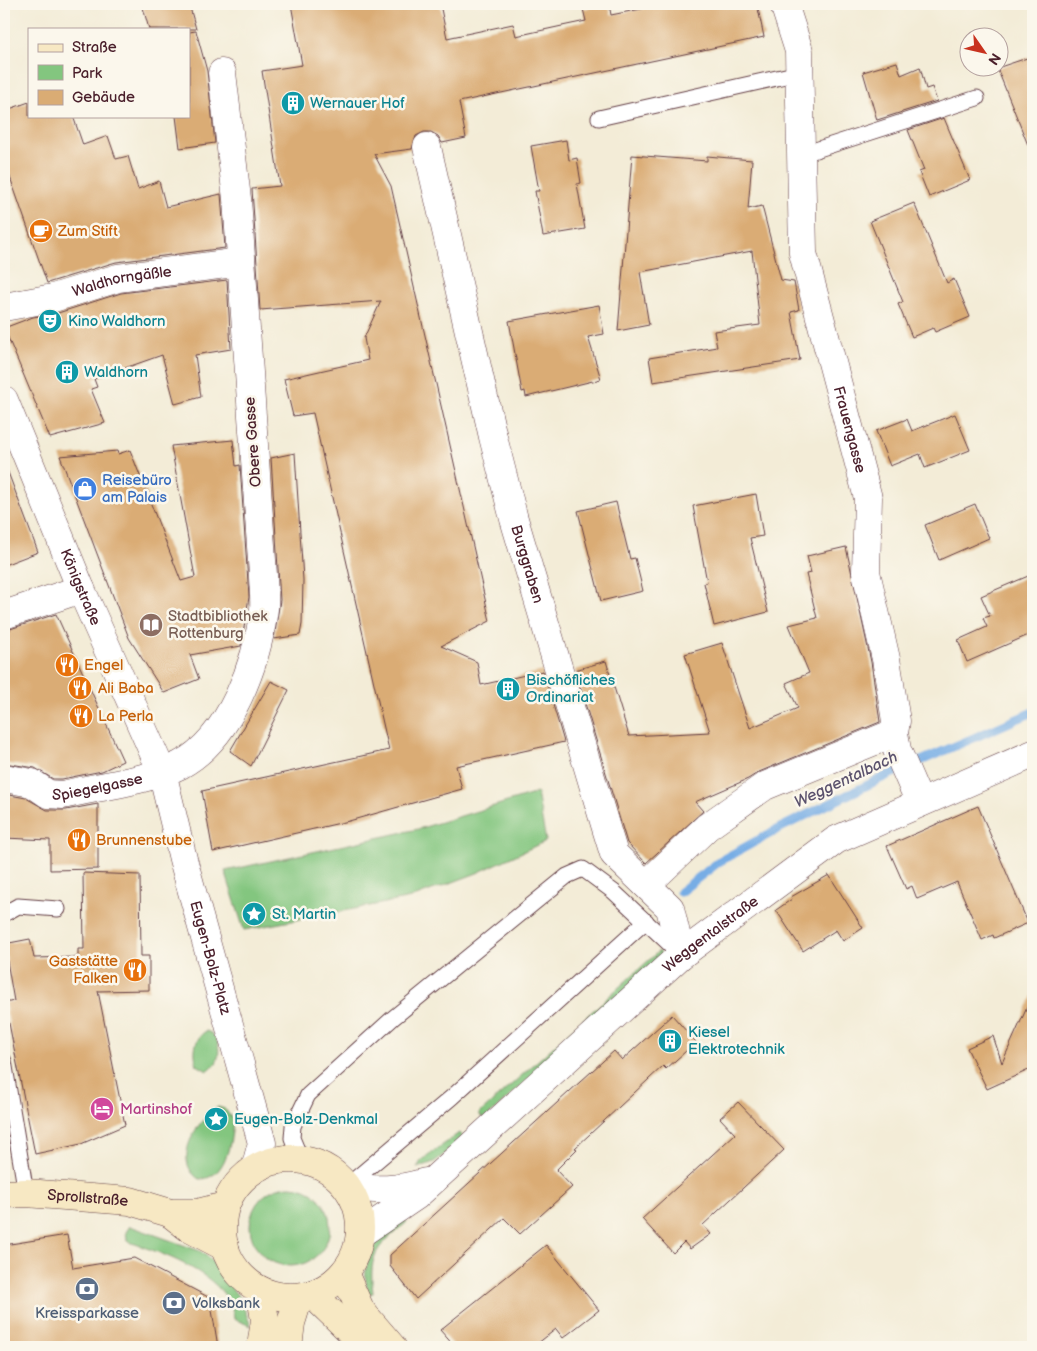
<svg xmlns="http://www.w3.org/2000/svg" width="1037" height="1351" viewBox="0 0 1037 1351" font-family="'Balsamiq Sans',sans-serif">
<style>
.green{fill:#83c67f;stroke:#667255}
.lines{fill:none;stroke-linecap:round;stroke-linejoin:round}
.stream{stroke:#77ade5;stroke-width:9}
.building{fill:#daac74}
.lane-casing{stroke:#633e45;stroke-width:17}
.street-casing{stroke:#633e45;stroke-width:29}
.secondary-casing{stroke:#633e45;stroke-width:29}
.lane{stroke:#fff;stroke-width:15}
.street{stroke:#fff;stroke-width:28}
.secondary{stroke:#f7e8c3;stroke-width:28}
.labels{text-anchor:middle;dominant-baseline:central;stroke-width:5;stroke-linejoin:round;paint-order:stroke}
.culture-label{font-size:15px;fill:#0d838f;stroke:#fbf7ec;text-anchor:start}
.food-label{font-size:15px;fill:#c56008;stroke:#fbf7ec;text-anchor:start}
.street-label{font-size:15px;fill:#4a1f2b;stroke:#fbf7ec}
.shop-label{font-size:15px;fill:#366cbe;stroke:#fbf7ec;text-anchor:start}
.education-label{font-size:15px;fill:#785e54;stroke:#fbf7ec;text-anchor:start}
.hotel-label{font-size:15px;fill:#b23c85;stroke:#fbf7ec;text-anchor:start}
.service-label{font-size:15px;fill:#4e5e75;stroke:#fbf7ec;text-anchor:start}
.water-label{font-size:16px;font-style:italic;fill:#5a516c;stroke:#fbf7ec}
</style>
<rect width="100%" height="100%" fill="#fbf7ec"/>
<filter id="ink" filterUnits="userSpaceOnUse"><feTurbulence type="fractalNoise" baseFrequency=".02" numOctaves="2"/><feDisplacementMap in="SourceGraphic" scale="10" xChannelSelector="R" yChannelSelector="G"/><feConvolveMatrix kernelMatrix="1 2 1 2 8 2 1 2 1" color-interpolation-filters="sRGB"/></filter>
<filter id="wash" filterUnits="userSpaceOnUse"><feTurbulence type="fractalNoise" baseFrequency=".0096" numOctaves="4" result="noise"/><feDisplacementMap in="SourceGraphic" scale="20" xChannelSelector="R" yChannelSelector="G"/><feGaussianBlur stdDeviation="1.12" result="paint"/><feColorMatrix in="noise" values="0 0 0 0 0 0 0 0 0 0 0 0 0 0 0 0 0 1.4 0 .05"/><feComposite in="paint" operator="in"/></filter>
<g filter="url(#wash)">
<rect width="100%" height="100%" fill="#f3ecd7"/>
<g class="green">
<polygon points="537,793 546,841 477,873 411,898 244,930 225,871 418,829"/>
<polygon points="659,951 663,956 484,1120 479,1114"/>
<path d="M 206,1031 C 220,1034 221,1052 216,1064 L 207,1071 L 197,1065 C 193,1052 194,1039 206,1031 Z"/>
<path d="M 218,1107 L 225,1109 L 233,1120 C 232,1140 226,1180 199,1179 C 171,1160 197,1120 218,1107 Z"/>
<polygon points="459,1133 465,1139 434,1162 417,1168 421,1161"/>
<circle cx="290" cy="1226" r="40"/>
<path d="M 403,1219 L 407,1222 C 378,1247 368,1251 373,1293 L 369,1294 C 357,1263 378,1235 403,1219 Z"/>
<path d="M 130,1226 L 200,1251 L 211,1260 L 240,1299 L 251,1326 L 234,1319 C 232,1278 165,1254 132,1243 L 127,1239 L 126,1232 Z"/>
</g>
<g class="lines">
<polyline class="stream" points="680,892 720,861 782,827 884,777 1033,712"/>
</g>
<g id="blocks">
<g class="building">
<polygon points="142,4 189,4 196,29 149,29"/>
<polygon points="291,4 440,4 447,38 513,24 516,36 562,26 586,21 583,9 607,4 609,4 611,15 666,4 757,4 764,37 459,102 466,138 442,143 438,136 431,132 424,132 416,136 412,149 374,154 391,186 490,621 441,646 477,662 481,685 543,671 564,742 456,766 462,789 349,821 213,852 202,791 389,750 313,413 293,416 284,379 368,360 364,338 381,301 260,310 252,189 280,186 262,71 302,65"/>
<polygon points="196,31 207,71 215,143 180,148 176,116 189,116 189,32"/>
<polygon points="1033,56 1033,155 1032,155 997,68"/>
<polygon points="897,62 901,75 920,67 926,89 932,87 937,101 877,120 863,72"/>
<polygon points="29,102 29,116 73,116 83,145 108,136 116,159 128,156 138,189 159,181 166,207 221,194 225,248 116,262 47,283 4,160 4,111"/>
<polygon points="944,118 970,180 929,197 919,172 924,170 908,130"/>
<polygon points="566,140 569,160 577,158 581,183 577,184 585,229 543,236 535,191 539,191 531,146"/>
<polygon points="632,155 707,161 707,156 752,160 748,209 762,206 781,280 794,282 799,310 791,312 800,360 653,382 649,358 717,347 714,331 760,325 752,251 640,272 649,325 618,331"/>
<polygon points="914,203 947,283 954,279 970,317 935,332 933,328 912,337 898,304 903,302 870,221"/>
<polygon points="227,280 231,349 195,355 201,397 175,404 162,355 94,379 97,387 91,389 105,423 50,438 4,328 33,317 58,313 121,293"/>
<polygon points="599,305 604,334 588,337 601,379 526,397 525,391 522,392 509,321"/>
<polygon points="955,414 970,450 925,468 920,454 890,466 876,431 907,419 912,431"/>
<polygon points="233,440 236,466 240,465 249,597 241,646 190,655 199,679 164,693 129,638 60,456 117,451 118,454 130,450 181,581 195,577 171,446"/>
<polygon points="295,453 303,580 302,624 300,635 274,639 280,600 271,458"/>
<polygon points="6,467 38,552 4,565 4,468"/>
<polygon points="756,494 763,536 750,538 768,612 714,626 704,583 707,582 693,506"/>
<polygon points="616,502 630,559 635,558 643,591 601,601 578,511"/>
<polygon points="975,504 989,538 939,560 925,525"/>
<polygon points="846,547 871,662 880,722 759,772 748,779 695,802 703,811 646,863 627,843 575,670 606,661 629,736 710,732 685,654 722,643 750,728 798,708 786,683 809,673 789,625 817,618 806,574 811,573 807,556"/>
<polygon points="1033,574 1033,633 967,662 958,640 987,627 983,618 990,616 981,596"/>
<polygon points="56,614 123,761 102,771 62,779 53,779 35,768 4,763 4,631"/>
<polygon points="271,681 289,690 251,766 230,751"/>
<polygon points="4,794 26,798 47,810 66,810 98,804 98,869 50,870 50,840 4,838"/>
<polygon points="978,806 1028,923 994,938 993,935 982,940 957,882 917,899 912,886 906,889 887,846"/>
<polygon points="83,873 140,875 141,956 149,956 149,990 98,991 125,1125 81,1144 35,1154 5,1003 14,1001 4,944 30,939 34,958 78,957 78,949 84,949"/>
<polygon points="829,875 863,928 843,941 836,930 803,951 776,910 792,899 791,897"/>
<polygon points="1033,994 1033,1068 987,1089 967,1048 993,1036 1002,1063"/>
<polygon points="672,1015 696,1042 666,1069 663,1066 575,1148 577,1149 556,1170 572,1187 520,1234 504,1218 416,1299 390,1266 390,1255 614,1051 622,1060"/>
<polygon points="738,1102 784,1150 703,1225 711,1234 690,1249 684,1242 673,1253 642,1219 735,1134 720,1118"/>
<polygon points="67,1235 73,1268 134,1258 210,1298 218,1347 4,1347 4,1245"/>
<polygon points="546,1245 599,1310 563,1338 556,1329 533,1347 455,1347 440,1330"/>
</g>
</g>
</g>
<g filter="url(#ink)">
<use href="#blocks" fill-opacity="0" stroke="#633e45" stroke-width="1"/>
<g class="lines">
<g class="lane-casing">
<g id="lane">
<polyline points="599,118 799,73"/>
<polyline points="800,155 977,98"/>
<polyline points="4,914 18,906 58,909"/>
<polyline points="4,1061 26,1193"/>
<polyline points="307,1161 297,1150 292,1138 293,1126 308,1095 393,1018 567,876 583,869 614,892 677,951"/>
<polyline points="347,1186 452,1097 646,921"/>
</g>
</g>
<g class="street-casing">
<g id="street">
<path id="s1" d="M 784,4 L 799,51 L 803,253 L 868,498 L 866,572 L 886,659 L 896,721 L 894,733 L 897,750 L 920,803"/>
<path id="s2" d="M 427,147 L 493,437 L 514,519 L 606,828 L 614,854 L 670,908 L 681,955"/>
<path id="s3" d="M 4,307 L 53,298 L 118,278 L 241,262"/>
<path id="s4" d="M 4,400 L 81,589 L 162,772 L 183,859 L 262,1143 L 255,1169"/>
<polyline points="4,615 81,589"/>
<path id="s5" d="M 4,778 L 32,783 L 48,794 L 63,795 C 96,787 151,780 180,765 C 231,738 257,662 264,609 C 265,598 263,586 263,575 L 237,199 L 222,73"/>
<polyline points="647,884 707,827 765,786 894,733"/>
<path d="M 347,1186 C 379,1191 395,1191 426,1182"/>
<path id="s6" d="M 360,1234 L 416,1196 L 681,955 L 836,840 L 1033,754"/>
</g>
</g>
<g class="secondary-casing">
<g id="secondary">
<circle cx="291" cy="1228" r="69"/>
<path id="s7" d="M 4,1194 L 26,1193 L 130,1201 L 170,1213 L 197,1213 L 225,1206"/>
<polyline points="170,1213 189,1228 225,1247"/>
<polyline points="344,1273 361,1311 392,1347"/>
<polyline points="260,1290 265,1320 261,1347"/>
<polyline points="312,1294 367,1347"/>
<polyline points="288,1347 291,1323 299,1297"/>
</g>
</g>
<use href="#lane" class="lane"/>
<use href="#street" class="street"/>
<use href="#secondary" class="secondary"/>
</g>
</g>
<defs>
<g id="building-disc" transform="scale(1.25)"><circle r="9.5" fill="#0f9aa8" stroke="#fbf7ec"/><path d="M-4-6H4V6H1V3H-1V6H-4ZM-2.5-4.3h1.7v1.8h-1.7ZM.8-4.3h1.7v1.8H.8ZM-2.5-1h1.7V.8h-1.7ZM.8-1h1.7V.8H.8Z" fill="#fff"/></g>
<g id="cafe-disc" transform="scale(1.25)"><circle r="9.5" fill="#e8710a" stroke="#fbf7ec"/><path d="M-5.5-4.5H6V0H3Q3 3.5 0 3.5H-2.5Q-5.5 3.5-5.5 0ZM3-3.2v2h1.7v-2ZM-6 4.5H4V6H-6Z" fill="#fff"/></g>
<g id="theatre-disc" transform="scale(1.25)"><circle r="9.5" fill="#0f9aa8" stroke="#fbf7ec"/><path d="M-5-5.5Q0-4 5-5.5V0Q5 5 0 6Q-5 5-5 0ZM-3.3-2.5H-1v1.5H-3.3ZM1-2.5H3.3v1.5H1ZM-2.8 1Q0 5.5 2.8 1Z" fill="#fff"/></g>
<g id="shop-disc" transform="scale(1.25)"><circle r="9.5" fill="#3f7fe0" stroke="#fbf7ec"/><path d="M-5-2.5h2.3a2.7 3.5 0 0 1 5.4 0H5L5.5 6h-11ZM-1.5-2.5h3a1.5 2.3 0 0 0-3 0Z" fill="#fff"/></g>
<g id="library-disc" transform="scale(1.25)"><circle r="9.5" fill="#8d6e63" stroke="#fbf7ec"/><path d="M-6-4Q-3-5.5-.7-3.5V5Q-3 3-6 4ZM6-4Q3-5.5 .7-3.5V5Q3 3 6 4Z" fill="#fff"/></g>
<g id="restaurant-disc" transform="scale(1.25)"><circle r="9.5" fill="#e8710a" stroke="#fbf7ec"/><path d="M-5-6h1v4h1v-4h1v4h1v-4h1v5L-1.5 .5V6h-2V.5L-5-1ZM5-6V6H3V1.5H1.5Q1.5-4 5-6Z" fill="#fff"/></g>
<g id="sight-disc" transform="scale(1.25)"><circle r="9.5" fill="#0f9aa8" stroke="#fbf7ec"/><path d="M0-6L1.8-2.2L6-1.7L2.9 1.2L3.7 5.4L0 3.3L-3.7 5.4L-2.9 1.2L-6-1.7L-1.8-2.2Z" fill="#fff"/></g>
<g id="hotel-disc" transform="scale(1.25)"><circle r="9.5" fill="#d1479c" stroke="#fbf7ec"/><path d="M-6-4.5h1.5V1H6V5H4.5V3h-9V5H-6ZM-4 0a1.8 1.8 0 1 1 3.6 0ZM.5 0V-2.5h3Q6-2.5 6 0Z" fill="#fff"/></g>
<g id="bank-disc" transform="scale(1.25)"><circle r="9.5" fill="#5c6f8a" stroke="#fbf7ec"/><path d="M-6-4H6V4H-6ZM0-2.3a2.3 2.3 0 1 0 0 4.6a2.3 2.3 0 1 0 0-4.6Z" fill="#fff"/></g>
</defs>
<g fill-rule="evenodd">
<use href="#building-disc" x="293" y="103"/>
<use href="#cafe-disc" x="41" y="231"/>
<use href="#theatre-disc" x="50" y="321"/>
<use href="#building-disc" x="67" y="372"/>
<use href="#shop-disc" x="85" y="489"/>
<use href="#library-disc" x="151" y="625"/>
<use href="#restaurant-disc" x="67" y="665"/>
<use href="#restaurant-disc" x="80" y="688"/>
<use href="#building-disc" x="508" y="689"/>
<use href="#restaurant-disc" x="81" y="716"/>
<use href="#restaurant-disc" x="79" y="840"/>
<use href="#sight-disc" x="254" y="914"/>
<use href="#restaurant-disc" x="135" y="970"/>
<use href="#building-disc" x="670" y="1041"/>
<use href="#hotel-disc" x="102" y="1109"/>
<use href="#sight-disc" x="216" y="1119"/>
<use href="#bank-disc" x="87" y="1289"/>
<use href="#bank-disc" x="174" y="1303"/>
</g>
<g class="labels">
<g class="culture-label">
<text x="310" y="103">Wernauer Hof</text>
<text x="68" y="321">Kino Waldhorn</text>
<text x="84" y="372">Waldhorn</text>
<text x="526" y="680">Bischöfliches<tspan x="526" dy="17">Ordinariat</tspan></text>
<text x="272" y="914">St. Martin</text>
<text x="688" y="1032">Kiesel<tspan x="688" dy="17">Elektrotechnik</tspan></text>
<text x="234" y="1119">Eugen-Bolz-Denkmal</text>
</g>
<g class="food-label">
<text x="58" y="231">Zum Stift</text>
<text x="84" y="665">Engel</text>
<text x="98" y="688">Ali Baba</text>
<text x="98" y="716">La Perla</text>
<text x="96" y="840">Brunnenstube</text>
<text x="118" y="961" text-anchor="end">Gaststätte<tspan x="118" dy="17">Falken</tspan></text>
</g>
<g class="street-label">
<text stroke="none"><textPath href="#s3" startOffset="121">Waldhorngäßle</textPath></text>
<text stroke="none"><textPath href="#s1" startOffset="434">Frauengasse</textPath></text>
<text transform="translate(253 442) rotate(-94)">Obere Gasse</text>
<text stroke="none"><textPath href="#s2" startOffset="429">Burggraben</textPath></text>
<text stroke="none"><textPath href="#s4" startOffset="202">Königstraße</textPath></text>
<text stroke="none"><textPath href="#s5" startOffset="98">Spiegelgasse</textPath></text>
<text stroke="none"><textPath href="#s6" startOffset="462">Weggentalstraße</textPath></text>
<text stroke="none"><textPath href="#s4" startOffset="596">Eugen-Bolz-Platz</textPath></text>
<text stroke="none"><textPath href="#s7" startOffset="84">Sprollstraße</textPath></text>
</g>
<g class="shop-label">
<text x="102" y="480">Reisebüro<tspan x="102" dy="17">am Palais</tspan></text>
</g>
<g class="education-label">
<text x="168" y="616">Stadtbibliothek<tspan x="168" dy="17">Rottenburg</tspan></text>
</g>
<g class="hotel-label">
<text x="120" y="1109">Martinshof</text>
</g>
<g class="service-label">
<text x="192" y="1303">Volksbank</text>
<text x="87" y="1313" text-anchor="middle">Kreissparkasse</text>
</g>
<g class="water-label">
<text transform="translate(846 780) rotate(-25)">Weggentalbach</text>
</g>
</g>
<rect width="1037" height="1351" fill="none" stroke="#fbf7ec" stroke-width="20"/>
<rect x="28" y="28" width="162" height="90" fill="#fbf7ec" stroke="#b4a19f"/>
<rect x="38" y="44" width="25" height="8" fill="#f7e8c3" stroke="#b4a19f"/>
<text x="72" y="52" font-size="15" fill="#4a1f2b">Straße</text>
<rect x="38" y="65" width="25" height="15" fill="#83c67f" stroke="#b4a19f"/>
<text x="72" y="78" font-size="15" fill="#4a1f2b">Park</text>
<rect x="38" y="90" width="25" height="15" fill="#daac74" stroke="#b4a19f"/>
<text x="72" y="102" font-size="15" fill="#4a1f2b">Gebäude</text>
<g transform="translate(984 52) rotate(124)"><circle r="24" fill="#fbf7ec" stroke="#b4a19f"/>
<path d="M0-4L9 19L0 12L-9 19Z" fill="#c8321e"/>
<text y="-8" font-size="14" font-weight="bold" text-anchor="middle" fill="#4a1f2b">N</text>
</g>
</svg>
